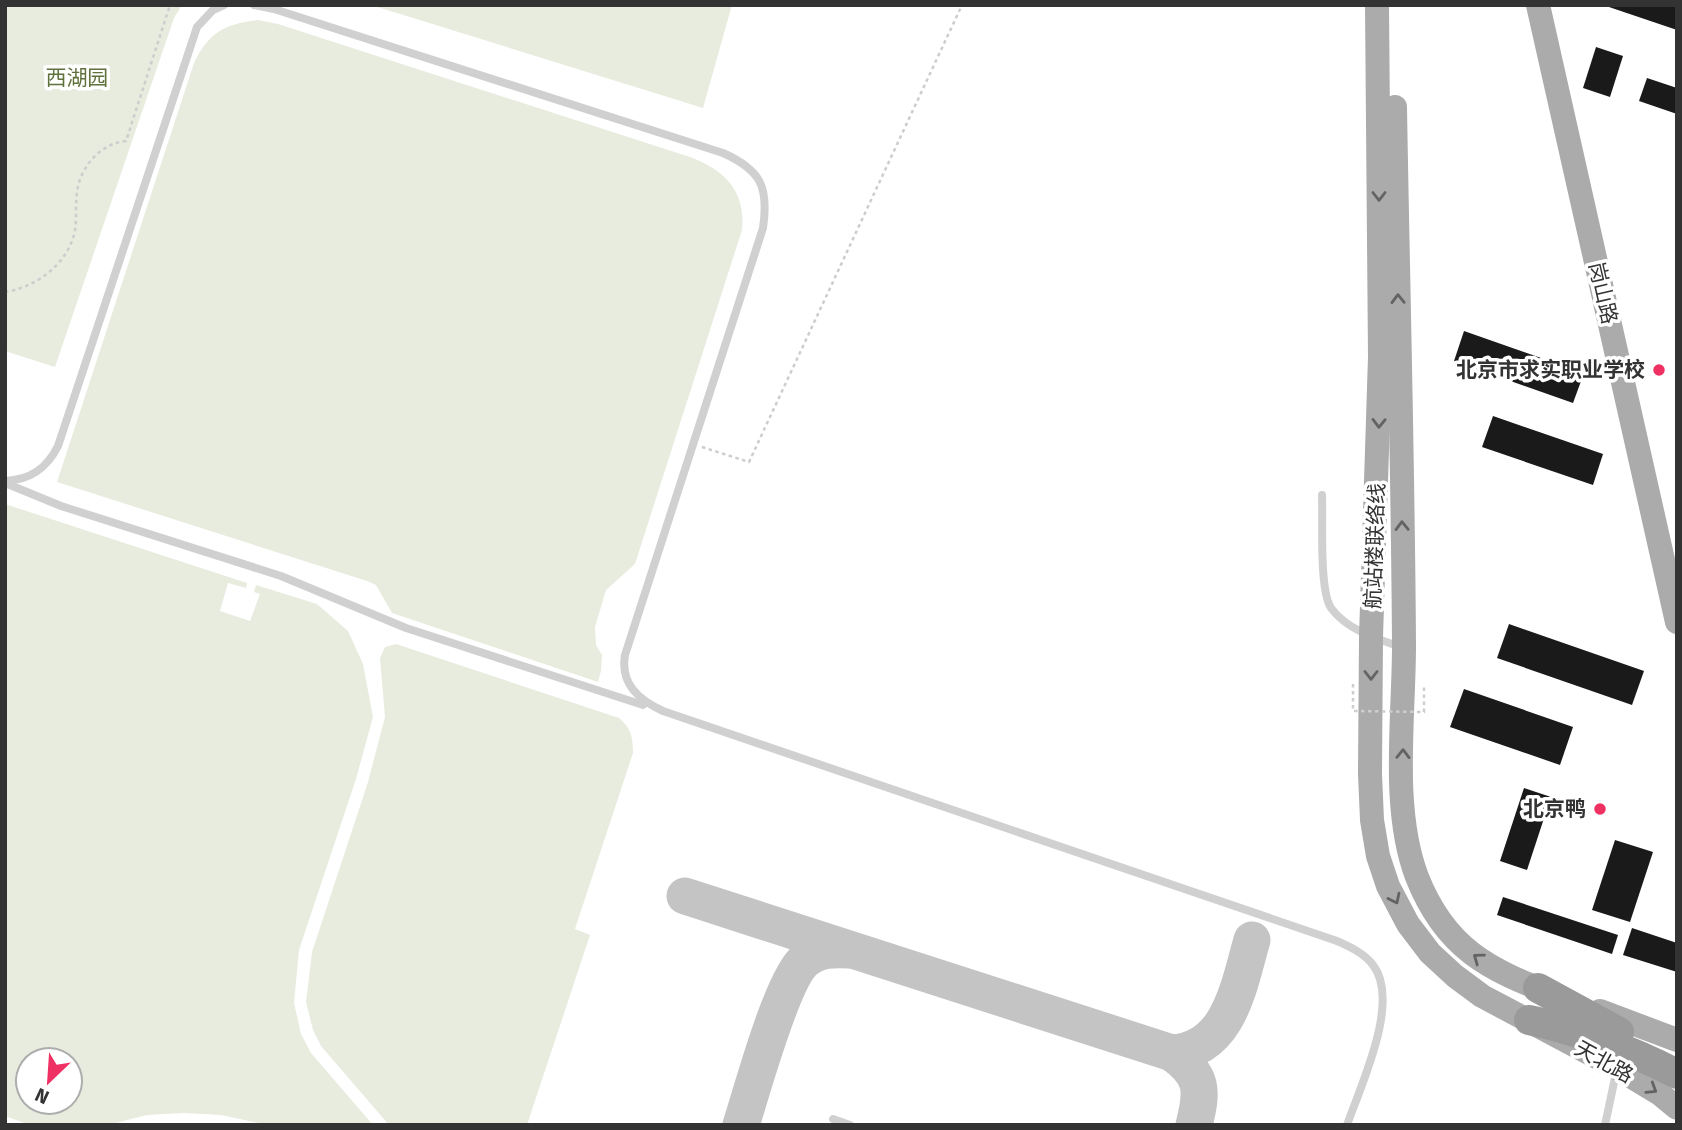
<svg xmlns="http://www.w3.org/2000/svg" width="1682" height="1130" viewBox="0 0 1682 1130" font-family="'Fira Sans','Noto Sans SC',sans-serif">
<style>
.green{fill:#e8ecde;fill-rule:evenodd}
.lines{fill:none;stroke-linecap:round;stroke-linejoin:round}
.taxiway{stroke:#c4c4c4;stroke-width:37}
.building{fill:#1a1a1a}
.path{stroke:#cdcdcd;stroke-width:2.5;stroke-dasharray:3.5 3.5;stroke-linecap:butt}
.service{stroke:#d0d0d0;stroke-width:8}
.primary{stroke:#ababab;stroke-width:24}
.motorway{stroke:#9a9a9a;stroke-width:30}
.path-bridge{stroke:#cdcdcd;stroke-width:2.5;stroke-dasharray:3.5 3.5;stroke-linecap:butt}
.oneway{stroke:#636363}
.poi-dot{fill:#ee3063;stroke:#fff;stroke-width:2.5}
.labels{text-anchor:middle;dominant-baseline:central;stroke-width:7;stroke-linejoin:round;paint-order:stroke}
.park-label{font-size:21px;fill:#60723c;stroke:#fff}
.street-label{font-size:21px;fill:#333;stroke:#fff}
.poi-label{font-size:21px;font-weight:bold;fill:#333;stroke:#fff;text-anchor:end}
</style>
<rect width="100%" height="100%" fill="#fff"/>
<g class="green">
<polygon points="5,5 182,5 174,18 55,367 5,351"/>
<polygon points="371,5 732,5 703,108"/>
<path d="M 258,20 L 278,24 L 690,157 C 724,170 746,190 742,230 L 635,564 L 606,590 L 595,627 L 596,645 L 602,655 L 601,671 L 598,682 L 392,613 L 376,585 L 367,581 L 57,482 L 194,63 C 209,32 225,24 258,20 Z"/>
<path d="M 5,504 L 247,583 L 246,588 L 228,583 L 220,611 L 250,621 L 260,594 L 254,592 L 256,585 L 317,604 L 348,631 L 363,664 L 373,717 L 356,779 L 299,950 L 294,1003 L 301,1034 L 311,1053 L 373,1125 L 268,1125 L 221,1115 L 183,1113 L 147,1115 L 108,1125 L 30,1125 L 5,1116 ZM 70,1060 L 70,1102 L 28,1102 L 28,1060 Z"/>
<path d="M 396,644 L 619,718 C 631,728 633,737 633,753 L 575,929 L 590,935 L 527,1125 L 389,1125 L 321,1046 L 313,1030 L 306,1002 L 312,952 L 368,782 L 385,717 L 380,658 L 385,647 Z"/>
</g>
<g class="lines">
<g class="taxiway">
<path d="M 685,896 L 1172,1053 C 1203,1075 1203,1090 1194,1125"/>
<path d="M 1172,1053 C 1230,1050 1239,984 1252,940"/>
<path d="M 741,1125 C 752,1091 782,979 805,960 C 819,949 833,949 850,950"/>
</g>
</g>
<g class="building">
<polygon points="1606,5 1677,5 1677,30 1606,6"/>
<polygon points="1596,47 1623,56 1610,97 1583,88"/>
<polygon points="1647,78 1677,88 1677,114 1639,101"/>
<polygon points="1464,331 1584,373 1573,403 1454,361"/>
<polygon points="1493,416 1603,454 1593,485 1482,447"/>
<polygon points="1509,624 1644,671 1632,705 1497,658"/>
<polygon points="1464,689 1573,727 1560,765 1450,727"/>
<polygon points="1524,788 1551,797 1527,870 1500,861"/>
<polygon points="1615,840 1653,852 1630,922 1592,910"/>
<polygon points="1503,897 1618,935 1612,954 1497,915"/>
<polygon points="1632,928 1677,943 1677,972 1623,955"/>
</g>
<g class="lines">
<g class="path">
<path d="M 5,292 C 37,287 69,263 75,230 C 77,218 75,205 77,192 C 80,167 101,143 126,141 L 170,5"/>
<polyline points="702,447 749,462 962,5"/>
</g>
<g class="service">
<path d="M 254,5 L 274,9 L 723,153 C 761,170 769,187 763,228 L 625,655 C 620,684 639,700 663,711 L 1337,941 C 1350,947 1364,953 1373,965 C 1401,1001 1361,1085 1347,1125"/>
<path d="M 5,481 C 31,480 47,468 58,446 L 197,27 L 213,10 L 224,5"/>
<polyline points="5,483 61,506 281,576 406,628 643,705"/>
<path d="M 1322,495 C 1323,520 1319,590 1331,608 C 1347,630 1377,639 1401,647"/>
<polyline points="833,1119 850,1125"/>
<polyline points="1605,1125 1616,1073"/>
</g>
<g class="primary">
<polyline points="1377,5 1380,357 1371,637 1370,774 1372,820 1378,856 1388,886 1408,924 1430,953 1455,976 1482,996 1617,1068 1660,1094 1677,1108"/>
<polyline points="1538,5 1677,622"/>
<path d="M 1395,107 C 1398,287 1403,466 1404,646 C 1404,718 1391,809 1417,877 C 1445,948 1488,970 1556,995"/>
<polyline points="1600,1011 1677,1040"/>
</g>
<g class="motorway">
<polyline points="1538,988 1619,1032"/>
<path d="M 1529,1020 C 1577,1030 1633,1051 1677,1074"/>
</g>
<polyline class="path-bridge" points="1353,684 1353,711 1424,712 1424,684"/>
</g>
<defs><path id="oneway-chevron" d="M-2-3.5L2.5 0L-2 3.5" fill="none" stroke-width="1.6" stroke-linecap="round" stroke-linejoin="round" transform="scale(1.75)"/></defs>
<g class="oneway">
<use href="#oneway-chevron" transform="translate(1379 196) rotate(90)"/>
<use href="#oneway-chevron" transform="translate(1398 299) rotate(-91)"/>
<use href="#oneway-chevron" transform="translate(1379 423) rotate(91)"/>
<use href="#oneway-chevron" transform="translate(1402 526) rotate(-91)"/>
<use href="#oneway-chevron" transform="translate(1371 675) rotate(90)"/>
<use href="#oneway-chevron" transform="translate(1403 754) rotate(-89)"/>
<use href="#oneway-chevron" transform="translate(1395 899) rotate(64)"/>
<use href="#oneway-chevron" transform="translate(1478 958) rotate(-144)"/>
<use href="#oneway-chevron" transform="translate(1652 1089) rotate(32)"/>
</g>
<g class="poi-dot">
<circle cx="1659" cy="370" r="7"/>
<circle cx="1600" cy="809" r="7"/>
</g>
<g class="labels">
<g class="park-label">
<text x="77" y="78">西湖园</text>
</g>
<g class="street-label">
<text transform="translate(1603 293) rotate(77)">岗山路</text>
<text transform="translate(1375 546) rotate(-88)">航站楼联络线</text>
<text transform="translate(1604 1062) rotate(29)">天北路</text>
</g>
<g class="poi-label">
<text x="1645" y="370">北京市求实职业学校</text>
<text x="1586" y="809">北京鸭</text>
</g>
</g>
<rect width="1682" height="1130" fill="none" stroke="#333333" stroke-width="14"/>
<g transform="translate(49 1081) rotate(205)"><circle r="33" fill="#ffffff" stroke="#adadad" stroke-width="2"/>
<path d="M0-5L12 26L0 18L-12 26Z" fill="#ee3063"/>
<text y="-10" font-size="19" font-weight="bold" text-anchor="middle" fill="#333333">N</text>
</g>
</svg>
